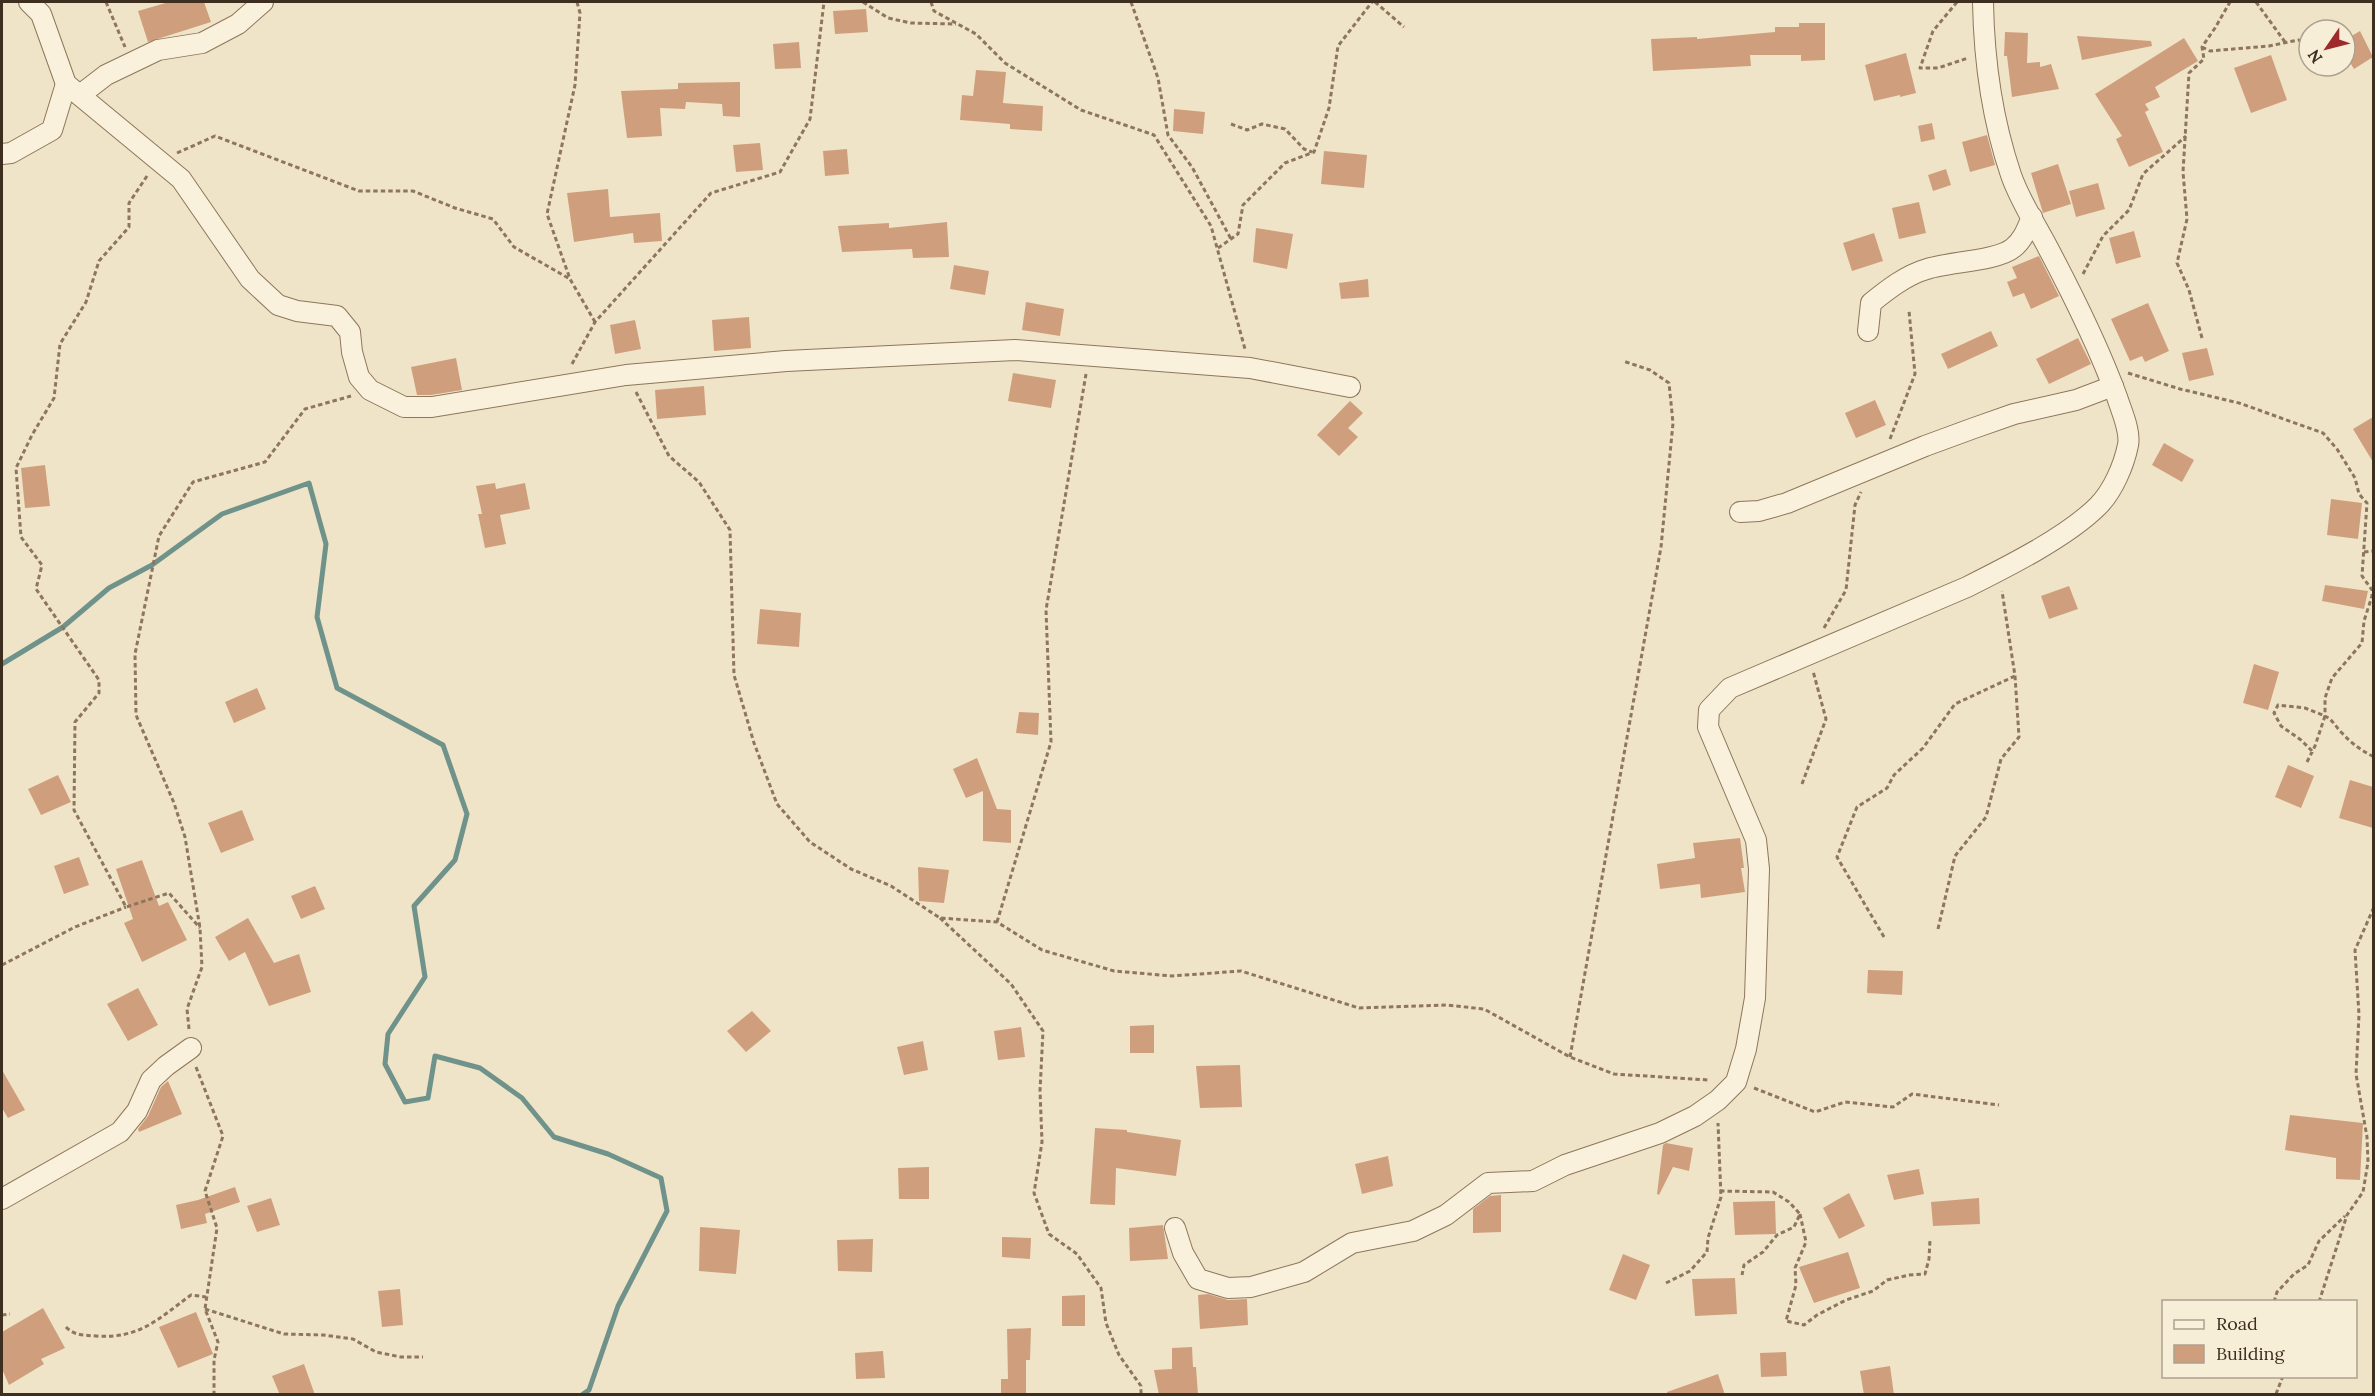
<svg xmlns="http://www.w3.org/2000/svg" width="2375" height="1396" viewBox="0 0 2375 1396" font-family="Lora,serif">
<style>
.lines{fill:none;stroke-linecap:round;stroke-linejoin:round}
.stream{stroke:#6f938a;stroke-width:5}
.building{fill:#cf9f7d}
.street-casing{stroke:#8d765c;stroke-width:22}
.path{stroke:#8d765c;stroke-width:3;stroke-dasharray:4.5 3;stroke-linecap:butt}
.street{stroke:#faf1dc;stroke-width:20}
</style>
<rect width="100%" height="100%" fill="#f0e4c8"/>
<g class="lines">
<polyline class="stream" points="2,664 63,627 109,588 152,565 222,514 309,483 326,544 317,617 337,688 443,745 467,814 455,860 414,906 425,977 388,1034 385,1064 405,1102 428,1098 435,1056 480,1068 522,1098 554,1137 608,1154 661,1178 667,1211 618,1306 589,1390 583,1394"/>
</g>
<g class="building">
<polygon points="169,2 204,2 211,22 148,42 138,11"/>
<polygon points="866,9 868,32 835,34 833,11"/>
<polygon points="1799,23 1825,23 1825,60 1801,61 1801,55 1750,55 1751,66 1653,71 1651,39 1697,37 1697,39 1775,32 1775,27 1799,27"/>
<polygon points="2360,31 2373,57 2354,69 2345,54 2345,40"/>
<polygon points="2005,32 2028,33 2027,63 2040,62 2040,67 2051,64 2059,89 2012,97 2007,56 2004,56"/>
<polygon points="2077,36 2151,41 2152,46 2082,60"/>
<polygon points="2184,38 2198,61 2155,87 2160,97 2145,104 2149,110 2145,112 2163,152 2129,167 2116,139 2122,136 2095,94"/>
<polygon points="799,42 801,68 775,69 773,44"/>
<polygon points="1906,53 1916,93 1900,97 1900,95 1874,101 1865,65"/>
<polygon points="2271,55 2287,100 2251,113 2234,68"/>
<polygon points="976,70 1006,72 1003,103 1043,106 1042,131 1010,129 1010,124 960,120 962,95 973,96"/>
<polygon points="740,82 740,117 723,116 722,104 686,102 685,109 660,108 662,136 627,138 621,91 678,89 678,83"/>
<polygon points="1174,109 1205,112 1203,134 1173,131"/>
<polygon points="1932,123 1935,139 1921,142 1918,126"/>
<polygon points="1987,135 1995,165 1970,172 1962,142"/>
<polygon points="760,143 763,170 736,172 733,145"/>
<polygon points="847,149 849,174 825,176 823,151"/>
<polygon points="1324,151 1367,155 1364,188 1321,184"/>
<polygon points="2058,164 2071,204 2043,213 2031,173"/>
<polygon points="1946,169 1951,185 1933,191 1928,175"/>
<polygon points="2098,183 2105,209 2076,217 2069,191"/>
<polygon points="608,189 610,217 660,213 662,241 634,243 633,233 574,242 567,193"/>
<polygon points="1919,202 1926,233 1899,239 1892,208"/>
<polygon points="947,222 949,257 913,258 912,249 842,252 838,226 889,223 889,228"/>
<polygon points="1256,228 1293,234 1287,269 1253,262"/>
<polygon points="2134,231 2141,257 2116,264 2109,238"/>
<polygon points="1874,233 1883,261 1852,271 1843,243"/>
<polygon points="2039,256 2059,296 2031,309 2024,293 2013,297 2007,282 2017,278 2012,267"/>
<polygon points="954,265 989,271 985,295 950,289"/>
<polygon points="1368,279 1369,297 1341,299 1339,283"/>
<polygon points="1026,302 1064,309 1060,336 1022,330"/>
<polygon points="2148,303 2169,351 2145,362 2142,356 2130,361 2111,319"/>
<polygon points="749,317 751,348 714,351 712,320"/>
<polygon points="635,320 641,349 615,354 610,325"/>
<polygon points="1991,331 1998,346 1948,369 1941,354"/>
<polygon points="2078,338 2091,364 2049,384 2036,359"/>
<polygon points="2207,348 2214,375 2189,381 2182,353"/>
<polygon points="456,358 462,390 431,395 417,395 411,367"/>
<polygon points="1013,373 1056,380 1051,408 1008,401"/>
<polygon points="704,386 706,415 657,419 655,390"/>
<polygon points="1875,400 1886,425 1856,438 1845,413"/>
<polygon points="1350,401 1363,413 1348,428 1358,437 1339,456 1317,435"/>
<polygon points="2373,417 2373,462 2353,429"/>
<polygon points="2164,443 2194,460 2182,482 2152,465"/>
<polygon points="45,465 50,506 25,508 21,468"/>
<polygon points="495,483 496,489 525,483 530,509 500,515 506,544 485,548 478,514 482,514 476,486"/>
<polygon points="2331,499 2362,503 2358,539 2327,535"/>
<polygon points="2325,585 2368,591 2364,609 2322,601"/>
<polygon points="2069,586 2078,609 2049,619 2041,596"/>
<polygon points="760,609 801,613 799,647 757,644"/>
<polygon points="2254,664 2279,672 2268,710 2243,703"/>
<polygon points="257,688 266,709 234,723 225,702"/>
<polygon points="1019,712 1039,713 1038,735 1016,733"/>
<polygon points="977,758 997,809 1011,810 1011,843 983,841 983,791 966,798 953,769"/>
<polygon points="2288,765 2314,776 2301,808 2275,797"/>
<polygon points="58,775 71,802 41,815 28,789"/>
<polygon points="2350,780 2373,787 2373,828 2339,818"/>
<polygon points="242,810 254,840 221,853 208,823"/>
<polygon points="1740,838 1744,868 1741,868 1745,892 1701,898 1700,884 1660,889 1657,864 1695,858 1693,843"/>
<polygon points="79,857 89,885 64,894 54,866"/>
<polygon points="142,860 159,906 168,902 187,940 142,962 124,923 133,919 116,869"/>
<polygon points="918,867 949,870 944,903 919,901"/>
<polygon points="315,886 325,909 301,919 291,896"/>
<polygon points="248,918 274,963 299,954 311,992 269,1006 245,952 229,961 215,937"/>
<polygon points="1868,970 1903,971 1902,995 1867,993"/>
<polygon points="138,988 158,1025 128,1041 107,1004"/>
<polygon points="752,1011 771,1031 746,1052 727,1031"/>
<polygon points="1154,1025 1154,1053 1130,1053 1130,1026"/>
<polygon points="1021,1027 1025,1057 998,1060 994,1031"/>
<polygon points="923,1041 928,1070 904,1075 897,1047"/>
<polygon points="1240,1065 1242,1107 1200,1108 1196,1066"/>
<polygon points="2,1070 25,1110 8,1118 2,1108"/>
<polygon points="168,1081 182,1114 139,1132 138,1129 148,1116 161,1087"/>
<polygon points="2290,1115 2363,1123 2360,1180 2336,1179 2336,1158 2285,1150"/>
<polygon points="1095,1128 1127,1130 1127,1132 1181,1140 1176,1176 1116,1168 1115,1205 1090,1204"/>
<polygon points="1666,1143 1693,1148 1689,1171 1673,1167 1659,1195 1657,1194 1663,1145"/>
<polygon points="1388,1156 1393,1186 1362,1194 1355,1164"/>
<polygon points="929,1167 929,1199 899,1199 898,1168"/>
<polygon points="1919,1169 1924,1194 1894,1200 1887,1175"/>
<polygon points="235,1187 240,1202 205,1214 207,1223 181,1229 176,1205 198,1200"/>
<polygon points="1849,1193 1865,1226 1839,1239 1823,1208"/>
<polygon points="1501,1195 1501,1232 1473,1233 1473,1209 1490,1196"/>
<polygon points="271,1198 280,1225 257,1232 247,1206"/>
<polygon points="1979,1198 1980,1224 1933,1226 1931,1202"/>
<polygon points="1775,1201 1776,1234 1735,1235 1733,1202"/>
<polygon points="1163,1225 1168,1259 1130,1261 1129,1228"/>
<polygon points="700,1227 740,1230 736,1274 699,1271"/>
<polygon points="1002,1237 1031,1238 1030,1259 1002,1257"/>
<polygon points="873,1239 872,1272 838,1271 837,1240"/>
<polygon points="1848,1252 1860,1288 1814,1303 1799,1267"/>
<polygon points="1623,1254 1650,1265 1636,1300 1609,1290"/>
<polygon points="1735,1278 1737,1314 1695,1316 1692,1279"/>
<polygon points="400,1289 403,1325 382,1327 378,1291"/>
<polygon points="1208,1294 1228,1300 1247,1299 1248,1325 1200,1329 1198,1295"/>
<polygon points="1085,1295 1085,1326 1062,1326 1062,1296"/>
<polygon points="43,1308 65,1348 41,1359 44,1364 9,1385 2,1369 2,1332"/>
<polygon points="196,1312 213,1354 178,1368 159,1327"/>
<polygon points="1031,1328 1030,1360 1026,1360 1026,1395 1001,1395 1001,1379 1008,1379 1007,1329"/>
<polygon points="1192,1347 1193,1367 1196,1367 1198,1395 1159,1395 1154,1370 1172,1369 1172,1348"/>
<polygon points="883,1351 885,1378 856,1379 855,1353"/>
<polygon points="1786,1352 1787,1376 1761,1377 1760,1353"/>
<polygon points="304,1364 315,1395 280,1395 272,1376"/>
<polygon points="1890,1366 1894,1395 1864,1395 1860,1371"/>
<polygon points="1718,1374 1725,1395 1667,1395 1667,1392"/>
</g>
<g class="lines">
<g class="street-casing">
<g id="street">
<polyline points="29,2 41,14 66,84 181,179 250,279 278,305 297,311 337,316 350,332 352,352 359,377 370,390 404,407 432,407 626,375 786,361 1015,350 1250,368 1350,387"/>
<polyline points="80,95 106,75 158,50 202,43 238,24 263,2"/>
<polyline points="2,154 11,153 52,130 66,84"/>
<path d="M 1868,331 L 1871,303 C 1887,290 1906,275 1927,269 C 1948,262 1997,261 2013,248 C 2023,240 2027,229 2032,217"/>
<polyline points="1740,512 1759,511 1787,503 1925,446 1974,428 2014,414 2076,400 2113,386"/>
<polyline points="2,1199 120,1132 137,1111 151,1080 166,1066 191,1048"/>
<path d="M 1175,1228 L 1183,1253 L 1198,1279 L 1228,1288 L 1251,1287 L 1304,1272 L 1352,1243 L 1413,1231 L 1446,1215 L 1488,1183 L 1533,1181 L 1565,1165 L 1660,1133 L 1695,1116 L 1718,1100 L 1736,1082 L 1746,1049 L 1755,998 L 1759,869 L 1756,840 L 1708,727 L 1709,710 L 1730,688 L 1967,587 C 2007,567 2067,537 2098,506 C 2113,491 2124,465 2128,445 C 2131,431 2121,410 2117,397 C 2098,345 2074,297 2048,248 C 2036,225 2020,201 2011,175 C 1992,119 1984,61 1983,2"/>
</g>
</g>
<g class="path">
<polyline points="106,2 125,47"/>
<polyline points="577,2 580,13 575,85 547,214 570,279 595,322"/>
<polyline points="863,2 888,18 911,23 956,24"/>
<polyline points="931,2 934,11 976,34 1005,63 1081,110 1154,135 1211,226 1245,349"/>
<polyline points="1131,2 1158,78 1168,135 1192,167 1231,239"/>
<polyline points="1375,2 1404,27"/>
<polyline points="1957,2 1933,31 1920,68 1938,68 1968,58"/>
<polyline points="2256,2 2285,42"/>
<polyline points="2202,47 2210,51 2269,46 2298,40 2309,43"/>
<polyline points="1231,124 1247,130 1262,124 1285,129 1304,149 1312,152"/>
<polyline points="177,153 215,136 359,191 413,191 455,208 493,219 514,247 570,279"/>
<polyline points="147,176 129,203 129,227 99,261 86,302 60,344 54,398 32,435 16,468 21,537 42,565 36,589 99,680 99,693 75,722 74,810 126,907 169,893 200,928"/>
<polyline points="1218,248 1238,234 1243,205 1285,163 1314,152 1329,108 1338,46 1372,2"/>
<polyline points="2083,274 2103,236 2129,210 2143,174 2186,136"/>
<polyline points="2202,338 2189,290 2177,263 2187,219 2183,172 2189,73 2204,59 2202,47 2215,28 2230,2"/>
<polyline points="572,364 595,322 711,193 780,172 810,119 824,2"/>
<path d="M 2128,373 L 2180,389 L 2239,403 L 2323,433 L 2337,449 L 2355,478 L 2359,494 L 2367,503 L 2362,576 L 2372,590 L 2372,596 L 2364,621 L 2362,643 L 2332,678 L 2325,698 L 2325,716 C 2333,720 2335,726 2342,733 C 2352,744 2361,750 2374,757"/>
<polyline points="636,392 669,456 699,482 730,530 734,675 754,743 777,804 810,842 851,869 891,886 940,918 997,922 1042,950 1114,971 1172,976 1241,971 1359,1008 1446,1005 1484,1009 1570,1057 1614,1074 1709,1080"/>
<polyline points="1890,439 1915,374 1909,311"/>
<polyline points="2364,552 2374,551"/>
<polyline points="1824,628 1846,590 1855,505 1861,492"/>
<polyline points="2307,762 2315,746 2325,716 2305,708 2278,705 2274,713 2281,726 2301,740 2312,751"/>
<polyline points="1802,784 1826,719 1813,671"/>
<polyline points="940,918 1011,984 1043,1031 1040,1091 1042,1142 1034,1193 1049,1234 1077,1254 1101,1288 1106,1323 1119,1355 1141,1386 1141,1394"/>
<polyline points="997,922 1051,742 1046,610 1086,374"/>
<polyline points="1938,929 1955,856 1986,817 2001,759 2019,737 2015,676 2002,591"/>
<polyline points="1884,937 1837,857 1857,807 1887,788 1894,775 1923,748 1955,704 2015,676"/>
<polyline points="2,965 75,927 126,907"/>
<polyline points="189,1029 187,1009 202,967 200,928 185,837 174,803 136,715 135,654 159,536 193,482 265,462 305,409 351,396"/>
<polyline points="1570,1057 1661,547 1673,423 1669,383 1650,370 1623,361"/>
<polyline points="196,1067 223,1136 205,1191 217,1228 205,1309 218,1342 214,1360 214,1394"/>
<polyline points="1754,1088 1815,1112 1845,1102 1893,1107 1912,1094 1999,1105"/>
<polyline points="1720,1191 1773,1192 1789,1202 1800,1214 1794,1227 1777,1235 1763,1252 1744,1265 1742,1275"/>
<polyline points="1800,1214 1806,1242 1795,1268 1796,1285 1786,1321 1804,1325 1817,1315 1846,1300 1873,1291 1887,1280 1909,1275 1925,1274 1929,1259 1930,1240"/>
<polyline points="1666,1283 1690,1271 1707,1252 1708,1238 1721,1197 1718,1123"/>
<polyline points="2274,1302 2277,1292 2294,1274 2308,1265 2319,1241 2345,1216"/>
<polyline points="2319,1302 2347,1215 2363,1192 2368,1162 2367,1137 2356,1074 2359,1015 2355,950 2374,907"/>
<polyline points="205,1309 284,1334 323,1335 353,1339 376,1352 401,1357 423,1357"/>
<polyline points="2,1315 10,1314"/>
<path d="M 66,1327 C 75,1336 84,1335 96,1336 C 140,1339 158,1319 191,1295 L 206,1297"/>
<polyline points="2276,1394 2283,1376"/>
</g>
<use href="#street" class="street"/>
</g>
<rect width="2375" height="1396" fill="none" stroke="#3d2e20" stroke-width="6"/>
<rect x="2162" y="1300" width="195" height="78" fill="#f7eed8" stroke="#ada18e" stroke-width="1.5"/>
<rect x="2174" y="1320" width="30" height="9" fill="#faf1dc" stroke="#ada18e" stroke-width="1.5"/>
<text x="2216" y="1330" font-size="18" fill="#3d2e20">Road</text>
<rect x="2174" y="1345" width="30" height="18" fill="#cf9f7d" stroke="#ada18e" stroke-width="1.5"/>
<text x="2216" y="1360" font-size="18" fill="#3d2e20">Building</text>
<g transform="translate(2327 48) rotate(235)"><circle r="28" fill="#f7eed8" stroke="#ada18e" stroke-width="1.5"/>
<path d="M0-4.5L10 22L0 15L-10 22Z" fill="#9e2a2b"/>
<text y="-9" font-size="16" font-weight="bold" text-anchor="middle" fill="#3d2e20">N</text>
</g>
</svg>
